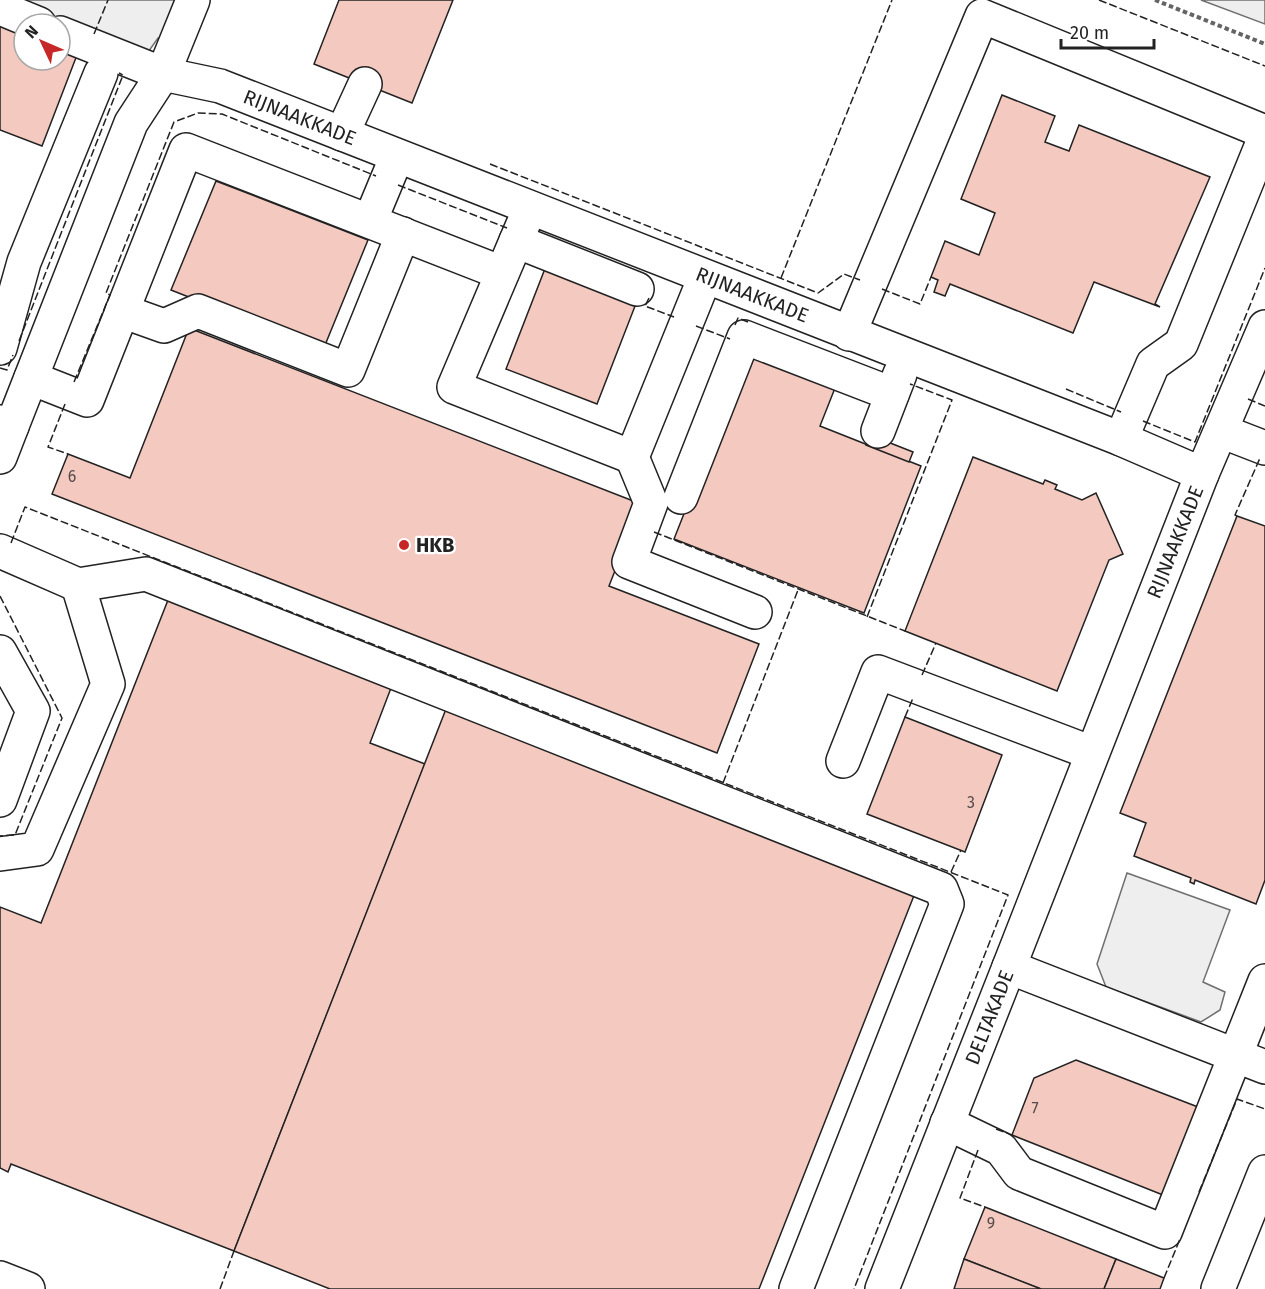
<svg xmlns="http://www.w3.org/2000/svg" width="1265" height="1289" viewBox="0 0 1265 1289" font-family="'Fira Sans',sans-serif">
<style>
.green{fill:#eee;stroke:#6f6f6f;stroke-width:1.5}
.building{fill:#f3c9c0;stroke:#222;stroke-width:1.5}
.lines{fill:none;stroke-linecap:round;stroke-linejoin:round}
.minor-casing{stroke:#222;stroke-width:36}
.path{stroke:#646464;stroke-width:4;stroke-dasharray:4.5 3;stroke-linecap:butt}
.minor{stroke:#fff;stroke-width:33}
.fence{stroke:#222;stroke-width:1.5;stroke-dasharray:8 3;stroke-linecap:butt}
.poi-dot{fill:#c62828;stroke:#fff;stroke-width:2}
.labels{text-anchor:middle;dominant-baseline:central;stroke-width:4.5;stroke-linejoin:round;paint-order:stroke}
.number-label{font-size:16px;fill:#564c4a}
.street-label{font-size:20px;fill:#222;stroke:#fff}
.poi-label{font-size:20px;font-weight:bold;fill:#222;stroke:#fff;text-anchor:start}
</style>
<rect width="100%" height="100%" fill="#fff"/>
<g class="green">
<polygon points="11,0 184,0 169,40 158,38 146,55"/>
<polygon points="1201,0 1265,0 1265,24"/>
<polygon points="1127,873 1230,910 1203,982 1225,992 1220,1010 1201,1022 1106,987 1097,964"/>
</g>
<g class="building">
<polygon points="339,0 453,0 412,103 314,64"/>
<polygon points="0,25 24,35 24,60 60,60 60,49 77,55 42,146 0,130"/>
<polygon points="1002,95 1055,116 1045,142 1069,151 1079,125 1210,177 1155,304 1160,307 1094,282 1073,333 950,284 945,296 934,292 938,280 931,277 945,241 979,255 995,213 961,199"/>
<polygon points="216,181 368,240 323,350 171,290"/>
<polygon points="546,266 637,301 597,404 506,369"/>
<polygon points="189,328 641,504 609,586 759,644 717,753 52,494 68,454 130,478"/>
<polygon points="749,349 837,383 820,426 921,466 864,613 674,539"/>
<polygon points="870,435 913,452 909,462 866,445"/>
<polygon points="973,457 1043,484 1045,480 1057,485 1055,489 1082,500 1096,493 1123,554 1109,560 1057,691 905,631"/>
<polygon points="1237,516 1265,526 1265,880 1256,904 1195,880 1194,884 1190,882 1191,878 1134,856 1146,823 1120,813"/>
<polygon points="168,600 391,688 370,743 425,764 234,1251 11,1164 8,1172 0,1168 0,907 41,923"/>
<polygon points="446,709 915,893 759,1289 330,1289 234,1251"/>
<polygon points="905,717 1002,755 965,852 867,814"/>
<polygon points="1076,1060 1198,1107 1163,1195 1012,1135 1034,1078"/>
<polygon points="985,1207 1116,1259 1104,1289 1041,1289 964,1259"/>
<polygon points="964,1259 1041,1289 954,1289"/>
<polygon points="1116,1259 1164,1278 1160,1289 1104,1289"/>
</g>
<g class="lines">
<g class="minor-casing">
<g id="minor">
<polyline points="0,8 39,24"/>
<polyline points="60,33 163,74 193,0"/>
<polyline points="342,134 365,84"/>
<polyline points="530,208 454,387 632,457 705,277"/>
<polyline points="370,221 397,156"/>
<polyline points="516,241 637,289"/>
<polyline points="122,311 164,326 198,311 348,370 403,234"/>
<polyline points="849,334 982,16 1265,132"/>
<polyline points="0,348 24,262 101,73"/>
<polyline points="31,378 87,400 186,150 502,273"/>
<polyline points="0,422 12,426 0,457"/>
<path id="s1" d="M 12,426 L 131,123 L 163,74 L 220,86 L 1121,439 L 1202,474 L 1009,967"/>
<polyline points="878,431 900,374"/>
<polyline points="1221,431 1265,448"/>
<polyline points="1121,439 1153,364 1181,344 1265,137"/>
<polyline points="632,457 651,503 629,562 755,612"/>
<polyline points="1202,474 1265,327"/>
<polyline points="681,497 744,337 892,394"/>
<polyline points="0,551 78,585 146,574 941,889 947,904 796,1289"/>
<polyline points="0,652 33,711 0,800"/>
<polyline points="843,761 878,672 1092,753"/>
<polyline points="0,854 37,849 108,684 78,585"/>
<polyline points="947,1123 1001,1149 1019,1173 1165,1232 1265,981"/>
<polyline points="0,1278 28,1289"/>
<path id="s2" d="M 882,1289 L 1009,967 L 1265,1067"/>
<polyline points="1218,1289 1265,1172"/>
</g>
</g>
<polyline class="path" points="1155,0 1265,44"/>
<use href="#minor" class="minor"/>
<g class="fence">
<polyline points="1099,0 1265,66"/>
<polyline points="94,34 108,0"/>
<polyline points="490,164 818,293 844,274 860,280"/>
<polyline points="398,185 507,228"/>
<polyline points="781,278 892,0"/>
<polyline points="882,289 920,304 931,277"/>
<polyline points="649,298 645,306 674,317"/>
<polyline points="735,325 738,318 748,322"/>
<polyline points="696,326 730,339"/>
<polyline points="19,341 123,75 119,73"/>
<polyline points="0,368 7,370 13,355"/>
<polyline points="74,382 110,295 106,293 174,122 198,113 222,114 376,176"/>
<polyline points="1066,389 1121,412"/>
<polyline points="1248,399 1265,406"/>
<polyline points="65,404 48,447 68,454"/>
<polyline points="1143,421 1195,442 1265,268"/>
<polyline points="1237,516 1235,515 1260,458"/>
<polyline points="654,532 905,631"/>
<polyline points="11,543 25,507 1008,895 854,1289"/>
<polyline points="0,596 62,718 15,835 0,836"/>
<polyline points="867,617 952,400 910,384"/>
<polyline points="922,675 936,643"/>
<polyline points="905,717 913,698"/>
<polyline points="723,783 798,590"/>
<polyline points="951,872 961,850"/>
<polyline points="996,1129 1012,1135"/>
<polyline points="978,1150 960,1198 985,1207"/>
<polyline points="1199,1192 1237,1099 1265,1109"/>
<polyline points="1164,1278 1180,1239"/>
<polyline points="220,1289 234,1251"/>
</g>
</g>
<circle class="poi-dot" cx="404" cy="545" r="6"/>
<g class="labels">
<g class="number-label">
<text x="72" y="476">6</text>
<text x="971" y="802">3</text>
<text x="1035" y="1108">7</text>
<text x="991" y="1223">9</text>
</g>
<g class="street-label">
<text stroke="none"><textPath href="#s1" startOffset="528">RIJNAAKKADE</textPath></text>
<text stroke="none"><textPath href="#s1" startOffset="1014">RIJNAAKKADE</textPath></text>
<text transform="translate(1175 542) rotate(-68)">RIJNAAKKADE</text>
<text stroke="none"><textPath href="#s2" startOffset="292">DELTAKADE</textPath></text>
</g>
<g class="poi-label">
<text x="416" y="545">HKB</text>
</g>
</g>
<g transform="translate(42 42) rotate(314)"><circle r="28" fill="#ffffff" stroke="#a7a7a7" stroke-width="1.5"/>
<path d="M0-4.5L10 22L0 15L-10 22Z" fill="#c62828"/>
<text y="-9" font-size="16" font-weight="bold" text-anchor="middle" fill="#222222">N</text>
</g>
<path d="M1061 39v9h93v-9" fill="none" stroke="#222222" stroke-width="3"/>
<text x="1070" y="39" font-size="18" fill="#222222" stroke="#ffffff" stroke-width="4.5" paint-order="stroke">20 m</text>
</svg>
